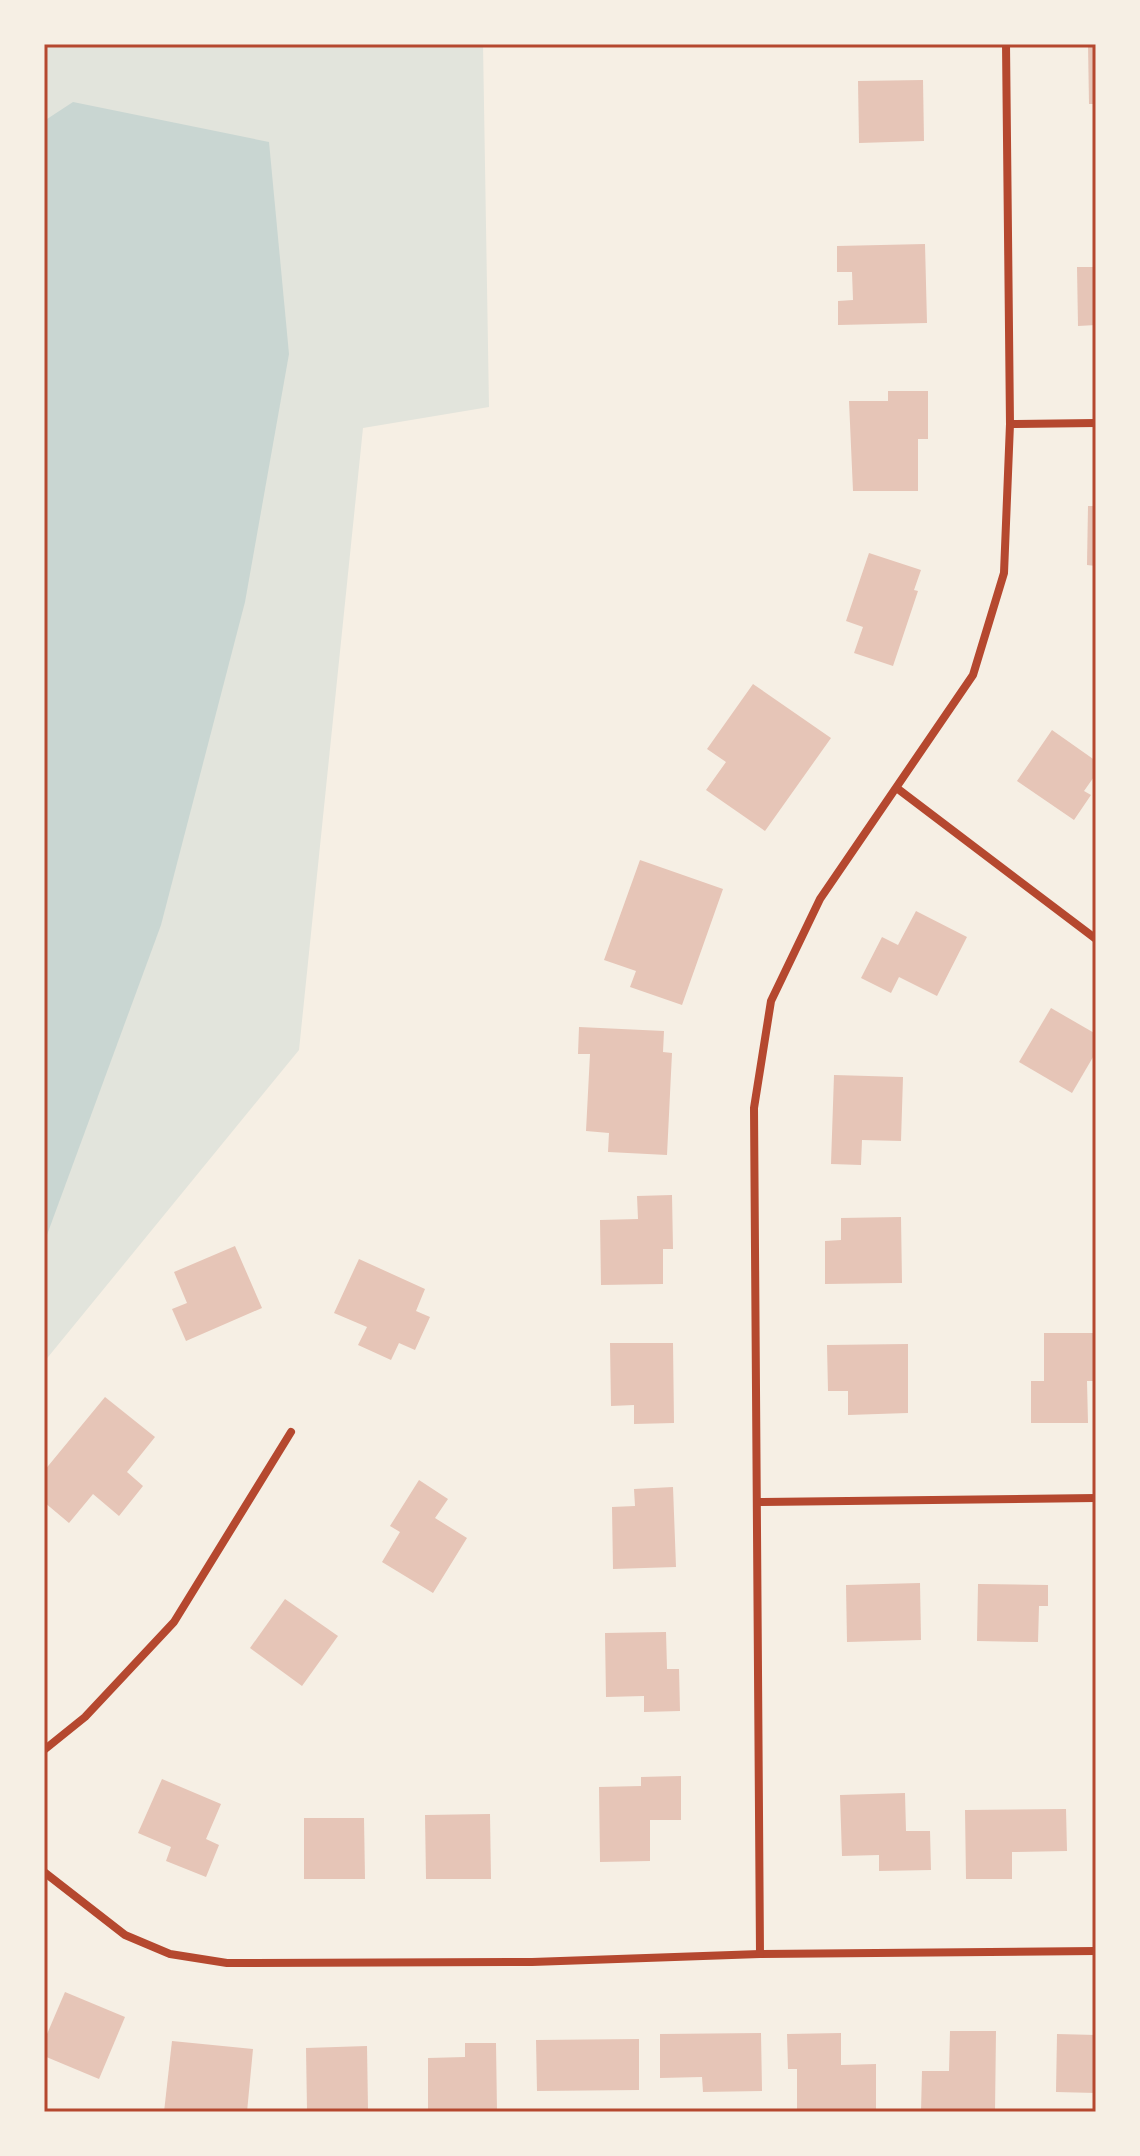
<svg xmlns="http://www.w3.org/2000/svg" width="1140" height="2156" viewBox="0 0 1140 2156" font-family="'Space Grotesk',sans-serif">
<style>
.green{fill:#e2e4dc}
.water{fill:#c9d6d2}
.building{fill:#e6c5b7}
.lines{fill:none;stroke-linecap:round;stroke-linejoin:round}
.minor{stroke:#b5482f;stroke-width:8}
.neatline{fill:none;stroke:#b5482f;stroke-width:3}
</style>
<rect width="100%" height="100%" fill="#f6efe4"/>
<polygon class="green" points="44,44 483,44 489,407 363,428 299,1050 44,1362"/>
<polygon class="water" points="73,102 269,142 289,354 245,602 161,925 44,1243 44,121"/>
<g class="building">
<polygon points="1088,44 1096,44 1096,104 1089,104"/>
<polygon points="923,80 924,141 859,143 858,81"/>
<polygon points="925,244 927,323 838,325 838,301 853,300 852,272 837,272 837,246"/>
<polygon points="1077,267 1096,267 1096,325 1078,326"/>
<polygon points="888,391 928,391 928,439 918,439 918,491 853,491 849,401 888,401"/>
<polygon points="1088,506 1096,506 1096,566 1087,565"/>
<polygon points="869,553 921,570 914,590 918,591 893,666 854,653 863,627 846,621"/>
<polygon points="753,684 831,738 765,831 706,790 726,762 707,749"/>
<polygon points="1052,730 1096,761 1096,774 1084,791 1091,795 1074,820 1017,781"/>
<polygon points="640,860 723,889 682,1005 630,987 636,971 604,960"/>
<polygon points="916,911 967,937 937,996 899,977 891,993 861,978 882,937 898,945"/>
<polygon points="1051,1008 1096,1034 1096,1052 1072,1093 1019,1062"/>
<polygon points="579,1027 664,1031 663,1052 672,1053 667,1155 608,1152 609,1133 586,1131 590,1054 578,1054"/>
<polygon points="834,1075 903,1077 901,1141 862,1140 861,1165 831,1164"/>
<polygon points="672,1195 673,1249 663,1249 663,1284 601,1285 600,1220 638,1219 637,1196"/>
<polygon points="901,1217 902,1283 825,1284 825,1241 841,1240 841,1218"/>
<polygon points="235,1246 262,1308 186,1341 172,1309 187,1303 174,1272"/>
<polygon points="359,1259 425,1289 416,1311 430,1317 415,1350 399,1343 391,1360 358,1345 367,1327 334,1313"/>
<polygon points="1044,1333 1096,1333 1096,1381 1087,1381 1088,1423 1031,1423 1031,1381 1044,1381"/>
<polygon points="610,1343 673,1343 674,1423 634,1424 634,1405 611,1406"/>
<polygon points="908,1344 908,1413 848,1415 848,1391 828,1391 827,1345"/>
<polygon points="105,1397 155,1437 127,1472 143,1486 119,1516 93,1494 69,1523 44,1502 44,1471"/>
<polygon points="419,1480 448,1499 435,1518 467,1538 433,1593 382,1562 400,1532 390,1526"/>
<polygon points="673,1487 676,1567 613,1569 612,1507 635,1506 634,1489"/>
<polygon points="920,1583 921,1640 847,1642 846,1585"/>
<polygon points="978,1584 1048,1585 1048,1606 1039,1606 1038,1642 977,1641"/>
<polygon points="285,1599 338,1636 302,1686 250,1648"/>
<polygon points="666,1632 667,1669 679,1669 680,1711 644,1712 644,1696 606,1697 605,1633"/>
<polygon points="681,1776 681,1820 650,1820 650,1861 600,1862 599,1787 641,1786 641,1777"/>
<polygon points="162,1779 221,1804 206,1839 219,1845 206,1877 166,1861 171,1847 138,1833"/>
<polygon points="905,1793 906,1831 930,1831 931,1870 879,1871 879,1855 842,1856 840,1795"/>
<polygon points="1066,1809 1067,1851 1012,1852 1012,1879 966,1879 965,1810"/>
<polygon points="490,1814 491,1879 426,1879 425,1815"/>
<polygon points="304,1818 364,1818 365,1879 304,1879"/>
<polygon points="65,1992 125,2017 99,2079 44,2056 44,2041"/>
<polygon points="950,2031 996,2031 995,2112 921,2112 922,2071 949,2071"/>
<polygon points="761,2033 762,2091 703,2092 702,2077 660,2078 660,2034"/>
<polygon points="841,2033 841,2065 876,2064 876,2112 797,2112 797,2069 788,2069 787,2034"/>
<polygon points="1057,2034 1096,2035 1096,2093 1056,2092"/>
<polygon points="639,2039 639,2090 537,2091 536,2040"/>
<polygon points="172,2041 253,2049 247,2112 164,2112"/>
<polygon points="465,2043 496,2043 497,2112 428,2112 428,2058 465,2057"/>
<polygon points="367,2046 368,2109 307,2110 306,2048"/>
</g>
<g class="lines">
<g class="minor">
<polyline points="1010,424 1096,423"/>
<polyline points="898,789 1096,939"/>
<polyline points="758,1502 1096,1498"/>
<polyline points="44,1750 85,1717 174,1622 291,1432"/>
<polyline points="44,1872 125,1935 170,1954 227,1963 532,1962 760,1954 1096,1951"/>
<polyline points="760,1954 754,1108 771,1001 820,899 973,675 1004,573 1010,424 1006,44"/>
</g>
</g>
<rect width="1140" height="2156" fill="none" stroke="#f6efe4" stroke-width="92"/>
<rect x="46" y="46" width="1048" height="2064" class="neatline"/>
</svg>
